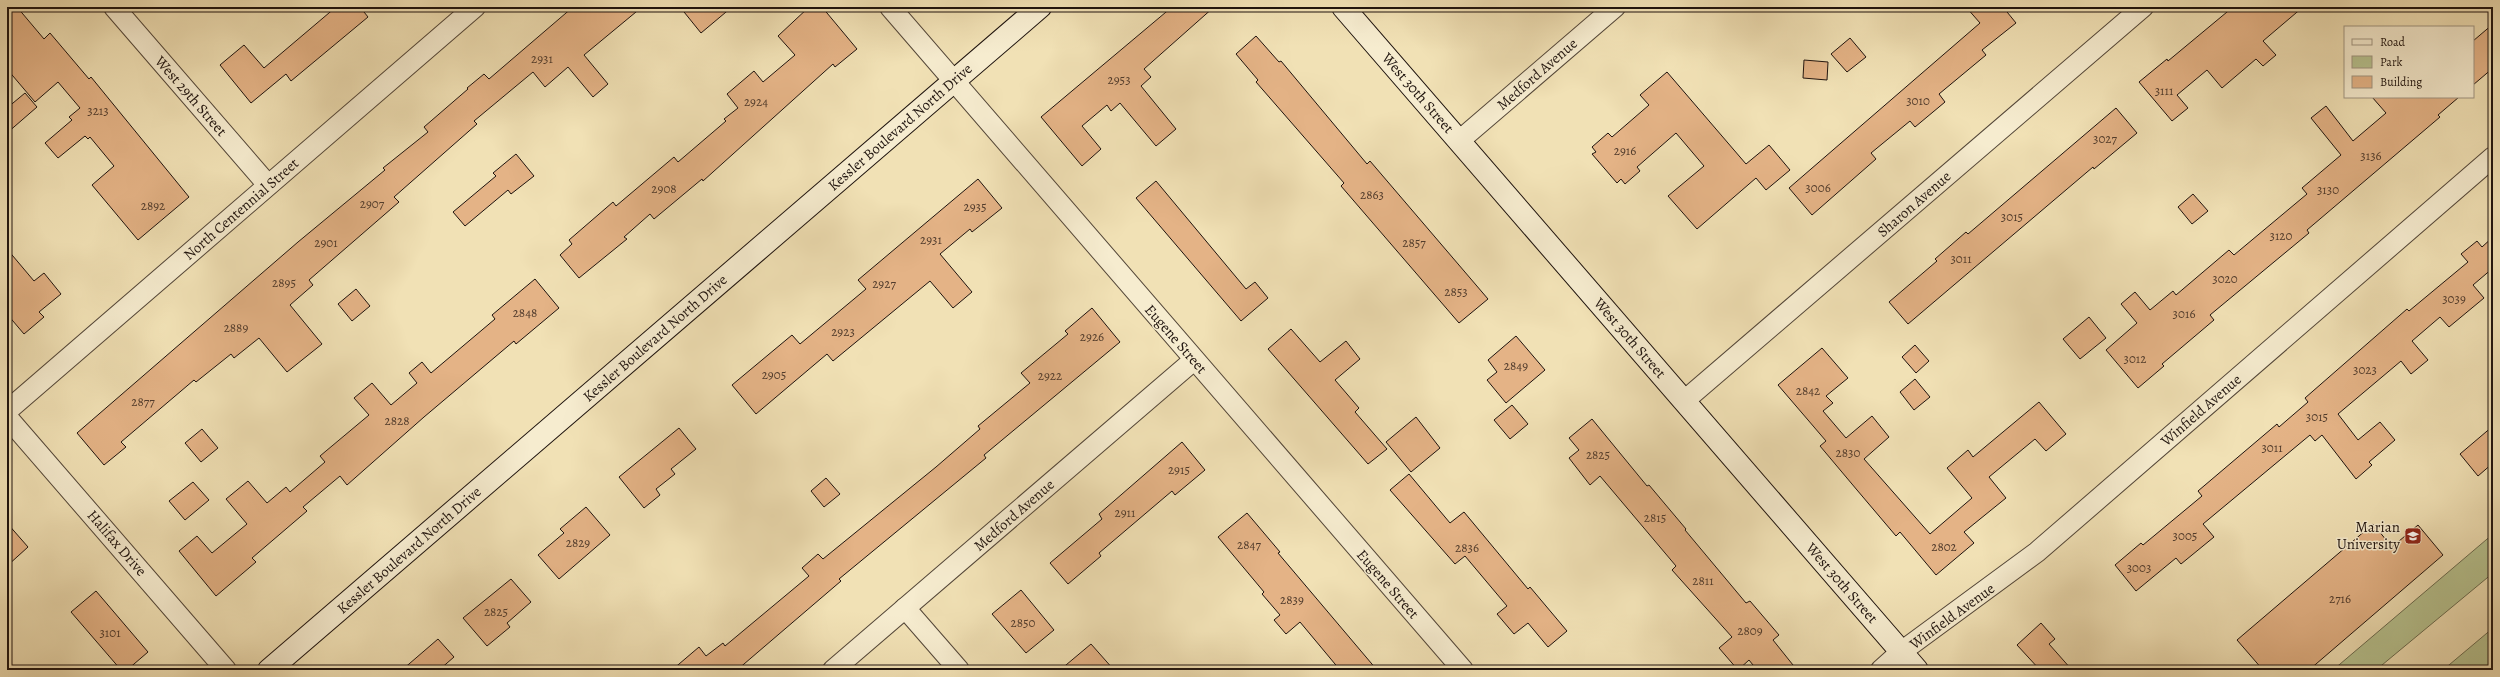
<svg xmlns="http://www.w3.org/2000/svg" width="2500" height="677" viewBox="0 0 2500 677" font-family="Alegreya,serif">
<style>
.green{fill:#b7c390;stroke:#6a6b4f}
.building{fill:#e4b386;stroke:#1e130e}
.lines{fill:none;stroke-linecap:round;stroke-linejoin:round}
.street-casing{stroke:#534638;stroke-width:22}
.secondary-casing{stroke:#1e130e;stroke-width:24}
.street{stroke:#f6eccf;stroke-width:20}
.secondary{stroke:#f6eccf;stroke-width:22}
.labels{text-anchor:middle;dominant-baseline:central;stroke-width:3;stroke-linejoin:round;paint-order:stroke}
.number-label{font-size:13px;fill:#503b2c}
.street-label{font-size:15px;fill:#1e130e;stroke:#f6eccf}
.poi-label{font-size:15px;fill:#1e130e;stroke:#f6eccf;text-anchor:end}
</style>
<rect width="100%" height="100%" fill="#f1e1b5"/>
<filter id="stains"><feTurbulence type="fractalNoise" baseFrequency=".005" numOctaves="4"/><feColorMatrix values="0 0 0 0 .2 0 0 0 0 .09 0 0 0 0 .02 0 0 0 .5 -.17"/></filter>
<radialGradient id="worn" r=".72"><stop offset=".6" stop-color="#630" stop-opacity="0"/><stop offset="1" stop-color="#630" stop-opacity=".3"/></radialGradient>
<g class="green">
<polygon points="2493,534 2493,573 2376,670 2333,670"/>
<polygon points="2493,628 2493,670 2443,670"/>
</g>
<g class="building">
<polygon points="7,7 17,7 44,39 50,33 89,79 91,77 189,197 138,240 92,185 114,166 90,137 88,139 85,136 58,158 45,143 72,120 69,117 80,108 58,82 35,102 7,69"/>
<polygon points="336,7 360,7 368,17 291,81 286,74 251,103 220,65 244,45 264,68"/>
<polygon points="573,7 642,7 584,55 608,84 593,97 568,67 545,87 533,72 474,121 477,124 394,197 399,202 309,280 313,285 290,305 322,344 287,372 259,338 234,358 231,354 196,382 194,380 121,442 126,447 104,465 77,433 298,242 385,170 383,168 428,132 424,127 468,89 467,88 484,74 489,79"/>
<polygon points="680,7 732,7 701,33"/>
<polygon points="809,7 822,7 857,49 835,67 833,64 703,181 702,179 654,219 650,214 624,237 627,239 579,278 560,255 572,244 569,240 613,202 616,206 674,157 678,162 726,121 724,119 738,108 727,94 754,71 763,82 795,55 778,36"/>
<polygon points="1172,7 1214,7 1144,69 1151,77 1141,86 1176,129 1156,146 1120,103 1111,111 1107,105 1082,126 1101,149 1082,166 1041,117"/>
<polygon points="1966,7 2003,7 2016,23 1982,50 1986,55 1939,94 1945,102 1915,127 1910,121 1871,153 1876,159 1812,215 1789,188 1980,23"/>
<polygon points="2233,7 2303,7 2263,41 2276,55 2263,66 2256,59 2222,88 2207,70 2177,95 2188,108 2172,121 2139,82 2167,59 2168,61"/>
<polygon points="2493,24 2493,68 2473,85 2473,41"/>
<polygon points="1256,36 1279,62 1281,61 1367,164 1370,161 1488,299 1459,323 1341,186 1344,183 1256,82 1258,80 1236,54"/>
<polygon points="1850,38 1866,57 1847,72 1831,54"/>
<polygon points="1804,60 1828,62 1827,80 1803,78"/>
<polygon points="1667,72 1746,164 1769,145 1790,170 1766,190 1756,178 1697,229 1668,196 1704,166 1676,133 1637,167 1640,171 1625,184 1621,179 1617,183 1592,154 1596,152 1592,147 1608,133 1612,137 1649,105 1640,95"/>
<polygon points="25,93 37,107 7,133 7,108"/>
<polygon points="2372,97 2459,97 2438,115 2440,117 2307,230 2309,233 2210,315 2214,320 2162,364 2164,366 2138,388 2106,350 2137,323 2121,304 2135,292 2150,310 2173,291 2176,295 2229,250 2234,255 2307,194 2302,188 2341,155 2311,118 2326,106 2353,141 2386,113"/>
<polygon points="2116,108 2137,133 2094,169 2093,167 1908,324 1889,302 1937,261 1935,259 1966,232 1968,234"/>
<polygon points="516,154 534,176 511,194 508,190 465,226 453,212 496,176 493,173"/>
<polygon points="978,179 1002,208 972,232 970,229 940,254 972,292 953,308 930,281 833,361 827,354 756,414 732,385 792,335 800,344 866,289 858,280"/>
<polygon points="1156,181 1246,289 1255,282 1268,298 1241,321 1136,198"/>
<polygon points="2193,194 2208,211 2192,224 2178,207"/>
<polygon points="2493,237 2493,268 2473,285 2484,298 2449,327 2440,317 2412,341 2428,360 2411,374 2401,361 2338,414 2358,440 2380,422 2395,440 2369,462 2372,465 2356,479 2322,435 2315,441 2310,435 2203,524 2214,537 2181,564 2176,558 2136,591 2115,565 2141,543 2143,545 2202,496 2198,491 2277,424 2279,427 2308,402 2305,398 2407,309 2409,311 2468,262 2461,254 2477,241 2482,247"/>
<polygon points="7,249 34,281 44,273 61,294 39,312 44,317 24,334 7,314"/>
<polygon points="535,279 559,308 516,344 514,341 424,417 347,485 340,476 303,507 307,511 252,558 256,562 216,596 179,551 197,536 212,553 247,524 226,499 248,481 267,503 286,487 290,492 325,462 320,456 369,415 354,398 372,383 391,405 417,383 409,373 422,362 431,373 495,319 492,315"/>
<polygon points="356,289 370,306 352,321 338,304"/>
<polygon points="1092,308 1120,342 984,455 986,458 839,579 841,581 737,670 672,670 699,647 706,656 723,643 725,646 809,576 802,568 818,554 823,559 936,467 980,429 978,426 1030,383 1021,373 1068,334 1065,331"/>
<polygon points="2089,317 2106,338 2080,359 2063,339"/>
<polygon points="1291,329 1320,362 1346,341 1360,359 1335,380 1359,408 1355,412 1387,449 1368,464 1268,349"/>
<polygon points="1516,336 1545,370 1506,403 1487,380 1497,372 1488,360"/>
<polygon points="1915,345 1929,361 1916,373 1902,357"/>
<polygon points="1822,348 1848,378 1826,396 1833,403 1823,411 1846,438 1872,416 1889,437 1864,459 1930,534 1972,498 1947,468 1968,450 1973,457 2039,402 2066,434 2046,451 2035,439 1989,477 2006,498 1964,532 1974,543 1936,575 1900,532 1896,536 1857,490 1820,446 1826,441 1778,385"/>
<polygon points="1915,379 1930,397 1914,410 1900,392"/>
<polygon points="1512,405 1528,424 1510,439 1494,420"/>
<polygon points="1416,417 1440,448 1411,472 1386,442"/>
<polygon points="1592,419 1647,486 1649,485 1686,529 1685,530 1746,603 1750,601 1779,635 1773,640 1797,670 1757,670 1749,660 1738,670 1719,648 1732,637 1672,570 1676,566 1600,476 1590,485 1569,458 1579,450 1569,438"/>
<polygon points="2493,426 2493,463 2478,476 2460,454"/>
<polygon points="679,428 696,449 671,469 675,474 656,489 660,495 644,508 619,477"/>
<polygon points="202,429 218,448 201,462 185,443"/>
<polygon points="1182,442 1205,470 1175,495 1172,491 1099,553 1101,556 1068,584 1050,563 1102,519 1099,514"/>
<polygon points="1409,474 1450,523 1464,512 1528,589 1530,587 1567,631 1548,647 1528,623 1514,634 1497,614 1507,606 1465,556 1455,564 1390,490"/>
<polygon points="826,478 840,494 824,507 811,491"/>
<polygon points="193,482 209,500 185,520 169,501"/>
<polygon points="586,507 610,535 559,579 538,555 564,533 560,529"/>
<polygon points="1247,513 1280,552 1278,553 1377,670 1340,670 1300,622 1286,634 1274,620 1280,615 1262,594 1264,592 1218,537"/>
<polygon points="7,523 28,547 7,566"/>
<polygon points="2373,524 2392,547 2418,525 2443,555 2309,670 2263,670 2237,640"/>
<polygon points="511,579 531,602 507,623 510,627 487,646 463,618"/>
<polygon points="1021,590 1054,630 1026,653 992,614"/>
<polygon points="96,591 148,652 127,670 121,670 71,612"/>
<polygon points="2041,623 2055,639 2049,644 2072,670 2040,670 2017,645"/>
<polygon points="438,639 454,657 439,670 402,670"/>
<polygon points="1091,644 1114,670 1060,670"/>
</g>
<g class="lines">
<g class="street-casing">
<g id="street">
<polyline points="114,7 268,185"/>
<polyline points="890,7 1463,670"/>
<polyline points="1459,141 1615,7"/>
<polyline points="1684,401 2143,7"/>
<polyline points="7,411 475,7"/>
<polyline points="7,417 226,670"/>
<polyline points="905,608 959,670"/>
<polyline points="833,670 1194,360"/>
<polyline points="1881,670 1901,652 2037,552 2493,157"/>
</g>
</g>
<g class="secondary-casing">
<g id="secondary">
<polyline points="1343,7 1917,670"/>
<polyline points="269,670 1040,7"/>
</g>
</g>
<use href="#street" class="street"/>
<use href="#secondary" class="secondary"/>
</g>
<defs>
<g id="university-square" transform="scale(0.9)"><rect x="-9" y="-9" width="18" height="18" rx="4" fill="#8f2418" stroke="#f6eccf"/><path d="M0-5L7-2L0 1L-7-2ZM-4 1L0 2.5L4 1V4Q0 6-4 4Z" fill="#fff"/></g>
</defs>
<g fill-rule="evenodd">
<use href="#university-square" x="2413" y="536"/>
</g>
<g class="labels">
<g class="number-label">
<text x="542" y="58">2931</text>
<text x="1119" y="79">2953</text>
<text x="2164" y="90">3111</text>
<text x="1918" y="100">3010</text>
<text x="756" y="101">2924</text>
<text x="98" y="110">3213</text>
<text x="2105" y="138">3027</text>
<text x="1625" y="150">2916</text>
<text x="2371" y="155">3136</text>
<text x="1818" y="187">3006</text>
<text x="664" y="188">2908</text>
<text x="2328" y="189">3130</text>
<text x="1372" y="194">2863</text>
<text x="372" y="203">2907</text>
<text x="153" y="205">2892</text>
<text x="975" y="206">2935</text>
<text x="2012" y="216">3015</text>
<text x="2281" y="235">3120</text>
<text x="931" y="239">2931</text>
<text x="326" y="242">2901</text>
<text x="1414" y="242">2857</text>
<text x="1961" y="258">3011</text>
<text x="2225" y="278">3020</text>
<text x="284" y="282">2895</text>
<text x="884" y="283">2927</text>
<text x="1456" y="291">2853</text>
<text x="2454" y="298">3039</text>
<text x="525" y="312">2848</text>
<text x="2184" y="313">3016</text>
<text x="236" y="327">2889</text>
<text x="843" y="331">2923</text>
<text x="1092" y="336">2926</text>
<text x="2135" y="358">3012</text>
<text x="1516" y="365">2849</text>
<text x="2365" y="369">3023</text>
<text x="774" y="374">2905</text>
<text x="1050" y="375">2922</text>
<text x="1808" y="390">2842</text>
<text x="143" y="401">2877</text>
<text x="2317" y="416">3015</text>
<text x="397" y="420">2828</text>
<text x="2272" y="447">3011</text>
<text x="1848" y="452">2830</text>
<text x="1598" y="454">2825</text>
<text x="1179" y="469">2915</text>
<text x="1125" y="512">2911</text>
<text x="1655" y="517">2815</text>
<text x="2185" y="535">3005</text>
<text x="578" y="542">2829</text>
<text x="1249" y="544">2847</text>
<text x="1944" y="546">2802</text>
<text x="1467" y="547">2836</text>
<text x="2139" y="567">3003</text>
<text x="1703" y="580">2811</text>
<text x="2340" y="598">2716</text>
<text x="1292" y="599">2839</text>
<text x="496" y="611">2825</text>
<text x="1023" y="622">2850</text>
<text x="1750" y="630">2809</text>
<text x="110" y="632">3101</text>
</g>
<g class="street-label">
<text transform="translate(1537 74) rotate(-41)">Medford Avenue</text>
<text transform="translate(1418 93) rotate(49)">West 30th Street</text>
<text transform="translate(191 96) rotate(49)">West 29th Street</text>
<text transform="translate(900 127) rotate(-41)">Kessler Boulevard North Drive</text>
<text transform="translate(1914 204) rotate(-41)">Sharon Avenue</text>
<text transform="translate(241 209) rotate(-41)">North Centennial Street</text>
<text transform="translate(655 338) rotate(-41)">Kessler Boulevard North Drive</text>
<text transform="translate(1630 338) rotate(49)">West 30th Street</text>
<text transform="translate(1176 339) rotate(49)">Eugene Street</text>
<text transform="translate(2201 410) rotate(-41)">Winfield Avenue</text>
<text transform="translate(1014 515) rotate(-41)">Medford Avenue</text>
<text transform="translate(117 543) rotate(49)">Halifax Drive</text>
<text transform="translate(409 550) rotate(-41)">Kessler Boulevard North Drive</text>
<text transform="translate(1842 583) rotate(49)">West 30th Street</text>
<text transform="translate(1388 584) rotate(49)">Eugene Street</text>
<text transform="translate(1952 616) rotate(-36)">Winfield Avenue</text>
</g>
<g class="poi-label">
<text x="2400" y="527">Marian<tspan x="2400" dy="17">University</tspan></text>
</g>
</g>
<rect width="2500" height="677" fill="none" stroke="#f1e1b5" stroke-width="24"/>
<rect x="8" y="8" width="2484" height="661" fill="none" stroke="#1e130e" stroke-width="2"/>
<rect x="12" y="12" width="2476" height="653" fill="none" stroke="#1e130e"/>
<rect x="2344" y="26" width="130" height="72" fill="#f6eccf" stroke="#a09582"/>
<rect x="2352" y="39" width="20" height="6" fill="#f6eccf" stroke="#a09582"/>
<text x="2380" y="46" font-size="12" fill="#1e130e">Road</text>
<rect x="2352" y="56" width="20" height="12" fill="#b7c390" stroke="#a09582"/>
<text x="2380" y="66" font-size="12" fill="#1e130e">Park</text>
<rect x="2352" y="76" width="20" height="12" fill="#e4b386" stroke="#a09582"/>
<text x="2380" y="86" font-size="12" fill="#1e130e">Building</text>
<rect width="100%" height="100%" filter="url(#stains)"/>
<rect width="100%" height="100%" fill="url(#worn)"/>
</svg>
